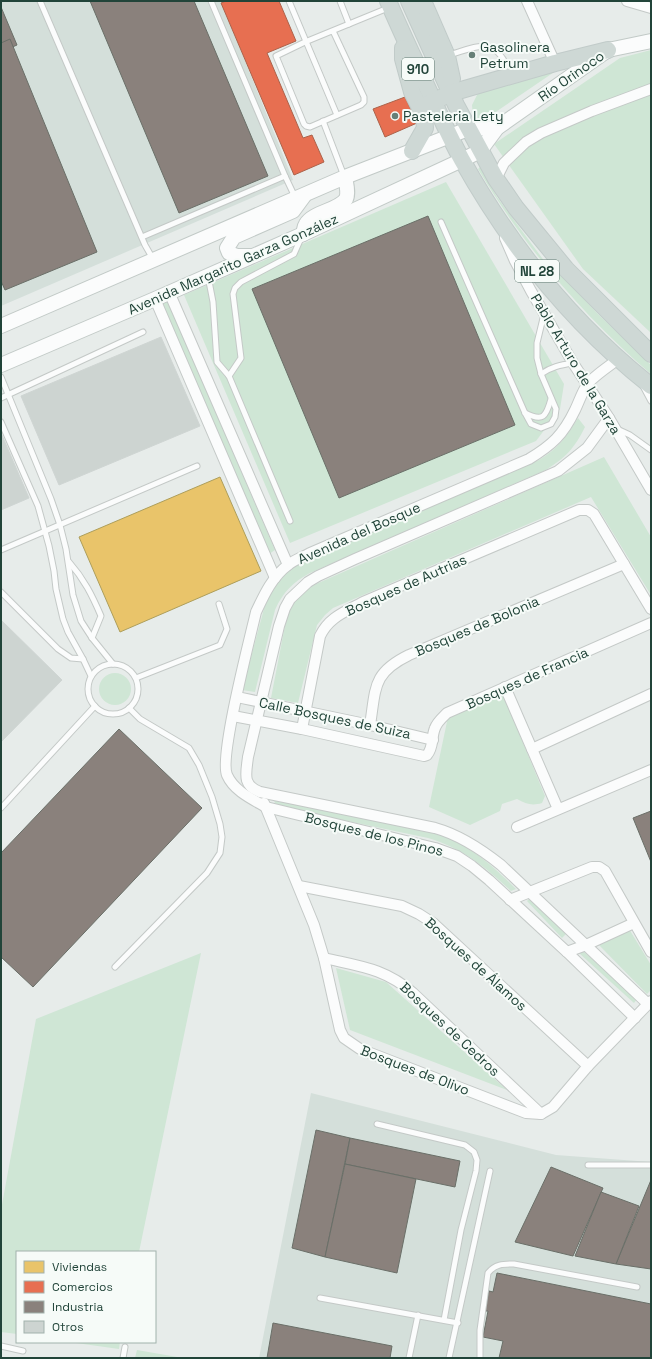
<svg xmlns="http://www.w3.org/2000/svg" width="652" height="1359" viewBox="0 0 652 1359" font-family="'Space Grotesk',sans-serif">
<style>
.built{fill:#d4dfda}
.green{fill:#cfe6d5}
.homes{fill:#e9c46a;stroke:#ad9e5b}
.shops{fill:#e76f51;stroke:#ac624a}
.industry{fill:#8a817c;stroke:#6a6f68}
.building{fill:#cdd4d1;stroke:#cfd5d3}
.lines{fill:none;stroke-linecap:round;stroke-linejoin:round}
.lane-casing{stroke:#c4c9c7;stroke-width:7}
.street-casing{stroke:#c4c9c7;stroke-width:12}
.secondary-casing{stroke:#c2cac7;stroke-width:16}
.primary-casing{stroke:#c1cbc9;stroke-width:18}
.lane{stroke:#fbfcfc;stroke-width:5}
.street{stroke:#fbfcfc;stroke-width:10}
.secondary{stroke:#fbfcfc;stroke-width:14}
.primary{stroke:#ced8d5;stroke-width:16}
.poi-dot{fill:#667f77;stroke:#f6fbf8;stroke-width:1.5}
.labels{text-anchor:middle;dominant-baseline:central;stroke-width:4;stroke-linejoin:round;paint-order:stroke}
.shield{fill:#f6fbf8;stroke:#617b72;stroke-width:1}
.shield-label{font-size:13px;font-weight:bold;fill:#214439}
.poi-label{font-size:14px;fill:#214439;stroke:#f6fbf8;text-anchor:start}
.street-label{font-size:14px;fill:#214439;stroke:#f6fbf8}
</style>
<rect width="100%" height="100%" fill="#e7ecea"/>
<g class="built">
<polygon points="1,1 221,1 293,180 1,306"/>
<polygon points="311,1093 556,1155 651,1162 651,1358 259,1358"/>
</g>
<g class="green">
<polygon points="651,50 651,333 583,269 494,144 620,58"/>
<polygon points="566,64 481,122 473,117 472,105 478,93"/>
<path d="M 480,167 L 497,197 L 545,262 L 566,280 L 598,314 L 651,365 L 651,374 C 582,315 524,246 478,169 Z"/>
<polygon points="446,182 564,384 560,409 536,441 290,543 184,295"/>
<polygon points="166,297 275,550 269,554 161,299"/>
<path d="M 578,418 L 585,427 C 574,449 566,457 546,470 L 310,573 C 293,582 283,592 275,610 L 255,692 L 242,690 L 265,605 L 272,589 L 280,578 L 292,567 L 306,559 L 539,460 C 559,448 566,437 578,418 Z"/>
<polygon points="604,457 651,537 651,595 591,497 333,608 325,615 317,625 298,703 271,698 287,615 296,600 303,592 316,584"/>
<circle cx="115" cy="689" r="16"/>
<path d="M 502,692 L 545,796 L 542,803 C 532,806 526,804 517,799 L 502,804 L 500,811 L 470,825 L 429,807 L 448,717 Z"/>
<path d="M 273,798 L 429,831 C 467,843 488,861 516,889 L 511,891 C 484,866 464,849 428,838 L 276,806 Z"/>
<polygon points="530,898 566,934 562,938 527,901"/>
<polygon points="629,929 651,965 651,990 647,994 599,945"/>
<polygon points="583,951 637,999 634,1003 579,953"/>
<polygon points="201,953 139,1252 17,1252 17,1334 1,1332 1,1210 36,1019"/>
<polygon points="336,968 386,982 507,1090 350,1030"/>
<polygon points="69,1342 120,1342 119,1349"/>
<polygon points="137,1350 183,1358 135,1358"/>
</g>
<polygon class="homes" points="220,477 261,571 120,632 79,537"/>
<g class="shops">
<polygon points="226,1 279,1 296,41 267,53 303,138 312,135 324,162 294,175 221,3"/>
<polygon points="405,97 417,123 385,137 373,109"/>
</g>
<g class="industry">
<polygon points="90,1 194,1 268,176 179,213"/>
<polygon points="1,7 17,45 1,52"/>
<polygon points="10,39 97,252 5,290 1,281 1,43"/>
<polygon points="428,216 515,425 339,498 252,289"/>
<polygon points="119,729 202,808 33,987 1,957 1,853"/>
<polygon points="651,811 651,862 633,818"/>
<polygon points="316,1130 350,1138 325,1257 292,1248"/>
<polygon points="350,1138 460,1161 455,1187 345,1164"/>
<polygon points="345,1164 416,1179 397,1273 325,1257"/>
<polygon points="551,1167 603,1188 573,1256 515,1242"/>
<polygon points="651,1180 651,1269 616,1264"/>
<polygon points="601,1192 639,1206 616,1264 575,1256"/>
<polygon points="497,1273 651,1304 651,1358 499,1358 503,1341 483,1337 488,1311 485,1311 489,1291 493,1292"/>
<polygon points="273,1323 392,1346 390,1358 267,1358"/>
</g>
<g class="building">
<polygon points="161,337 200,426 59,485 21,396"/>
<polygon points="1,433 29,498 1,510"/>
<polygon points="1,620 62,680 1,742"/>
</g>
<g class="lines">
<g class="lane-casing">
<g id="lane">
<polyline points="40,1 145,245 153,259"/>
<polyline points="289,1 337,115"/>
<polyline points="340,1 349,24"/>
<polyline points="333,31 364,97 364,102 361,105 310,127 306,126 304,124 276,56 305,42 388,8"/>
<path d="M 448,55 C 481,46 495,35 510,73"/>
<polyline points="323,121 344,176"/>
<polyline points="285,176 295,197"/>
<polyline points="441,222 525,413 531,424 541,428 551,424 555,417 556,409 541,374 537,358 537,343 544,314"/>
<polyline points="142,237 285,176 211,1"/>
<polyline points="208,276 213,302 217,362 229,376 290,521"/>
<path d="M 541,374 C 551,367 560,365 573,363"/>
<polyline points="229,376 241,358 233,294 235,288 241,282 294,254 301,238"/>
<polyline points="1,377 51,499 60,525 66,549 73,595 81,621 92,638 113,664"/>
<polyline points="643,386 651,401"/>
<polyline points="1,398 143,332"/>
<path d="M 525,413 C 543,422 546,417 551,399"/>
<polyline points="1,422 38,506 49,546 54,571 56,589 63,619 68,632 83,659 91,676"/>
<polyline points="617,429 630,435 651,450"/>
<polyline points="1,550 197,466"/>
<path d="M 69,562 C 84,579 92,595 101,616 L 92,638"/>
<polyline points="1,592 58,649 71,658 83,659"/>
<circle cx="113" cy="689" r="25"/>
<polyline points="136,678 220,645 227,629 219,604"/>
<polyline points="1,808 95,706"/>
<polyline points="115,967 207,873 220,853 222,837 220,824 212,797 199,765 189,748 140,719 129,708"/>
<polyline points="377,1124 465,1145 474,1152 477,1160 476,1171 461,1230 444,1320"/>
<polyline points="588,1165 651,1165"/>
<polyline points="320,1298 458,1323"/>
<polyline points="1,1346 23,1351"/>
<polyline points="123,1358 125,1347"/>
<polyline points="409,1358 418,1315"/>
<polyline points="449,1358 490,1171"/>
<path d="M 480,1358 L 480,1330 L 488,1273 C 495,1264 503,1264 514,1264 L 637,1287"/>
</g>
</g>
<g class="street-casing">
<g id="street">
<polyline points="527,1 555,63"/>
<polyline points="627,1 651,8"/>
<polyline points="496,179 504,163 526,142 541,133 592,111 651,89"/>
<polyline points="505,238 515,261 531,291 573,363 609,418 651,490"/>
<polyline points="169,292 288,565"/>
<polyline points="155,299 275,578"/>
<path d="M 618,359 C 611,365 592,377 587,385 C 582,392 579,402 575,410 C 563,435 552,445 529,459 L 310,553 C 303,557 294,560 288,565 C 272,577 264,595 256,612 C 250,638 219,757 227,775 C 234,791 252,799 266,807 L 435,848 L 457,856 L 472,866 L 489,880 L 567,952 L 635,1018"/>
<path d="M 609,418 L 587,448 L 558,471 L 355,559 L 318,576 L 308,582 L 290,599 L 285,608 L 279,626 L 248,757 C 246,774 242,785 260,792 L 435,828 C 460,835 481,849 501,865 L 648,1004"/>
<polyline points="505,687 558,809"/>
<polyline points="237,697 370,725 433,740"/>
<path d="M 233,716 L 302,729 L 424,756 L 427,755 C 434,747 431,737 435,728 C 437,722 442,718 447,713 L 651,623"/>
<path d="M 370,725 C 376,688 372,673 409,655 L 624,564"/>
<path d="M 302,729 L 320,636 C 329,617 345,612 363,602 L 579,510 L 588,510 L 594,514 L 651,609"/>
<polyline points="532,749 651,694"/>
<polyline points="264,803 314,925 324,958 340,1030 344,1038 360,1049 526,1113 541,1114 553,1107 588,1066 651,1001"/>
<polyline points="517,827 651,770"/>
<polyline points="299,886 402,906 419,914 433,923 588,1066"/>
<polyline points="510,900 592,867 599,867 605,871 651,952"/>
<polyline points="567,952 586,945 634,923"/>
<path d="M 324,958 C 358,966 385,968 413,993 L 541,1114"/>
</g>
</g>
<g class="secondary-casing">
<g id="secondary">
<path d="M 303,234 C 304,231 304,227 306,224 C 313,212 339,210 346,199 C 349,193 346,183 345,177"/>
<polyline points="250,256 237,256 229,253 227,248 234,237 293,211 304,196"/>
<polyline points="1,326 345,177 468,129 497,128"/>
<polyline points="1,365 155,299 303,234 462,160 480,151 497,128 608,50 651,41"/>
</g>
</g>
<g class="primary-casing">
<g id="primary">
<path d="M 388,1 C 402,34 418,67 433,100 C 442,120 451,140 462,160 C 510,246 574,325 651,386"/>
<polyline points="409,1 456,105 496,179 516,208 566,269 651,354"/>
<polyline points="423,1 447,56 452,79"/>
<polyline points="403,48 403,59 412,92 424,116 425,128 412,151"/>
<polyline points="420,108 451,93 555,63 608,50"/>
</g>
</g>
<use href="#lane" class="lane"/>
<use href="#street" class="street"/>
<use href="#secondary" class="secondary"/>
<use href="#primary" class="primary"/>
</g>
<g class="poi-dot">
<circle cx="472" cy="55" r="4"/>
<circle cx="395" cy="116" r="4"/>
</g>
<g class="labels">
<g class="shield">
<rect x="402" y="58" width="32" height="22" rx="3"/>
<rect x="515" y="260" width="44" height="22" rx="3"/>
</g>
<g class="shield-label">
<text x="418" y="69">910</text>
<text x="537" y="271">NL 28</text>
</g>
<g class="poi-label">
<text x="480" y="47">Gasolinera<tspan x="480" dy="16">Petrum</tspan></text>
<text x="403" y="116">Pasteleria Lety</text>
</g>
<g class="street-label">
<text transform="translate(571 76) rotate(-35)">Río Orinoco</text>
<text transform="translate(233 264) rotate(-24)">Avenida Margarito Garza González</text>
<text transform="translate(576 364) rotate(59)">Pablo Arturo de la Garza</text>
<text transform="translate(359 533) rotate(-24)">Avenida del Bosque</text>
<text transform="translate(406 585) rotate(-24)">Bosques de Autrias</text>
<text transform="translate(477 626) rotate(-23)">Bosques de Bolonia</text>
<text transform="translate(527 678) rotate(-24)">Bosques de Francia</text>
<text transform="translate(335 718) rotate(12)">Calle Bosques de Suiza</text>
<text transform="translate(374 834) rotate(14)">Bosques de los Pinos</text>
<text transform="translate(476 964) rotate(42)">Bosques de Álamos</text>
<text transform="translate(450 1029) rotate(43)">Bosques de Cedros</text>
<text transform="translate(415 1070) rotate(21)">Bosques de Olivo</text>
</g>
</g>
<rect width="652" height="1359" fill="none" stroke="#214439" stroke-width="4"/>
<rect x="16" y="1251" width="140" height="92" fill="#f6fbf8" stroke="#a1b2ac"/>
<rect x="24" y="1261" width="20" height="12" fill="#e9c46a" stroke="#a1b2ac"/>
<text x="52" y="1271" font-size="12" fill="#214439">Viviendas</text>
<rect x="24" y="1281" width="20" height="12" fill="#e76f51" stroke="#a1b2ac"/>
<text x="52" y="1291" font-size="12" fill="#214439">Comercios</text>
<rect x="24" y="1301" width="20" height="12" fill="#8a817c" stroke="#a1b2ac"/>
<text x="52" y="1311" font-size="12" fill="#214439">Industria</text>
<rect x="24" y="1321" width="20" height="12" fill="#cdd4d1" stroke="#a1b2ac"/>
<text x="52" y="1331" font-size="12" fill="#214439">Otros</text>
</svg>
